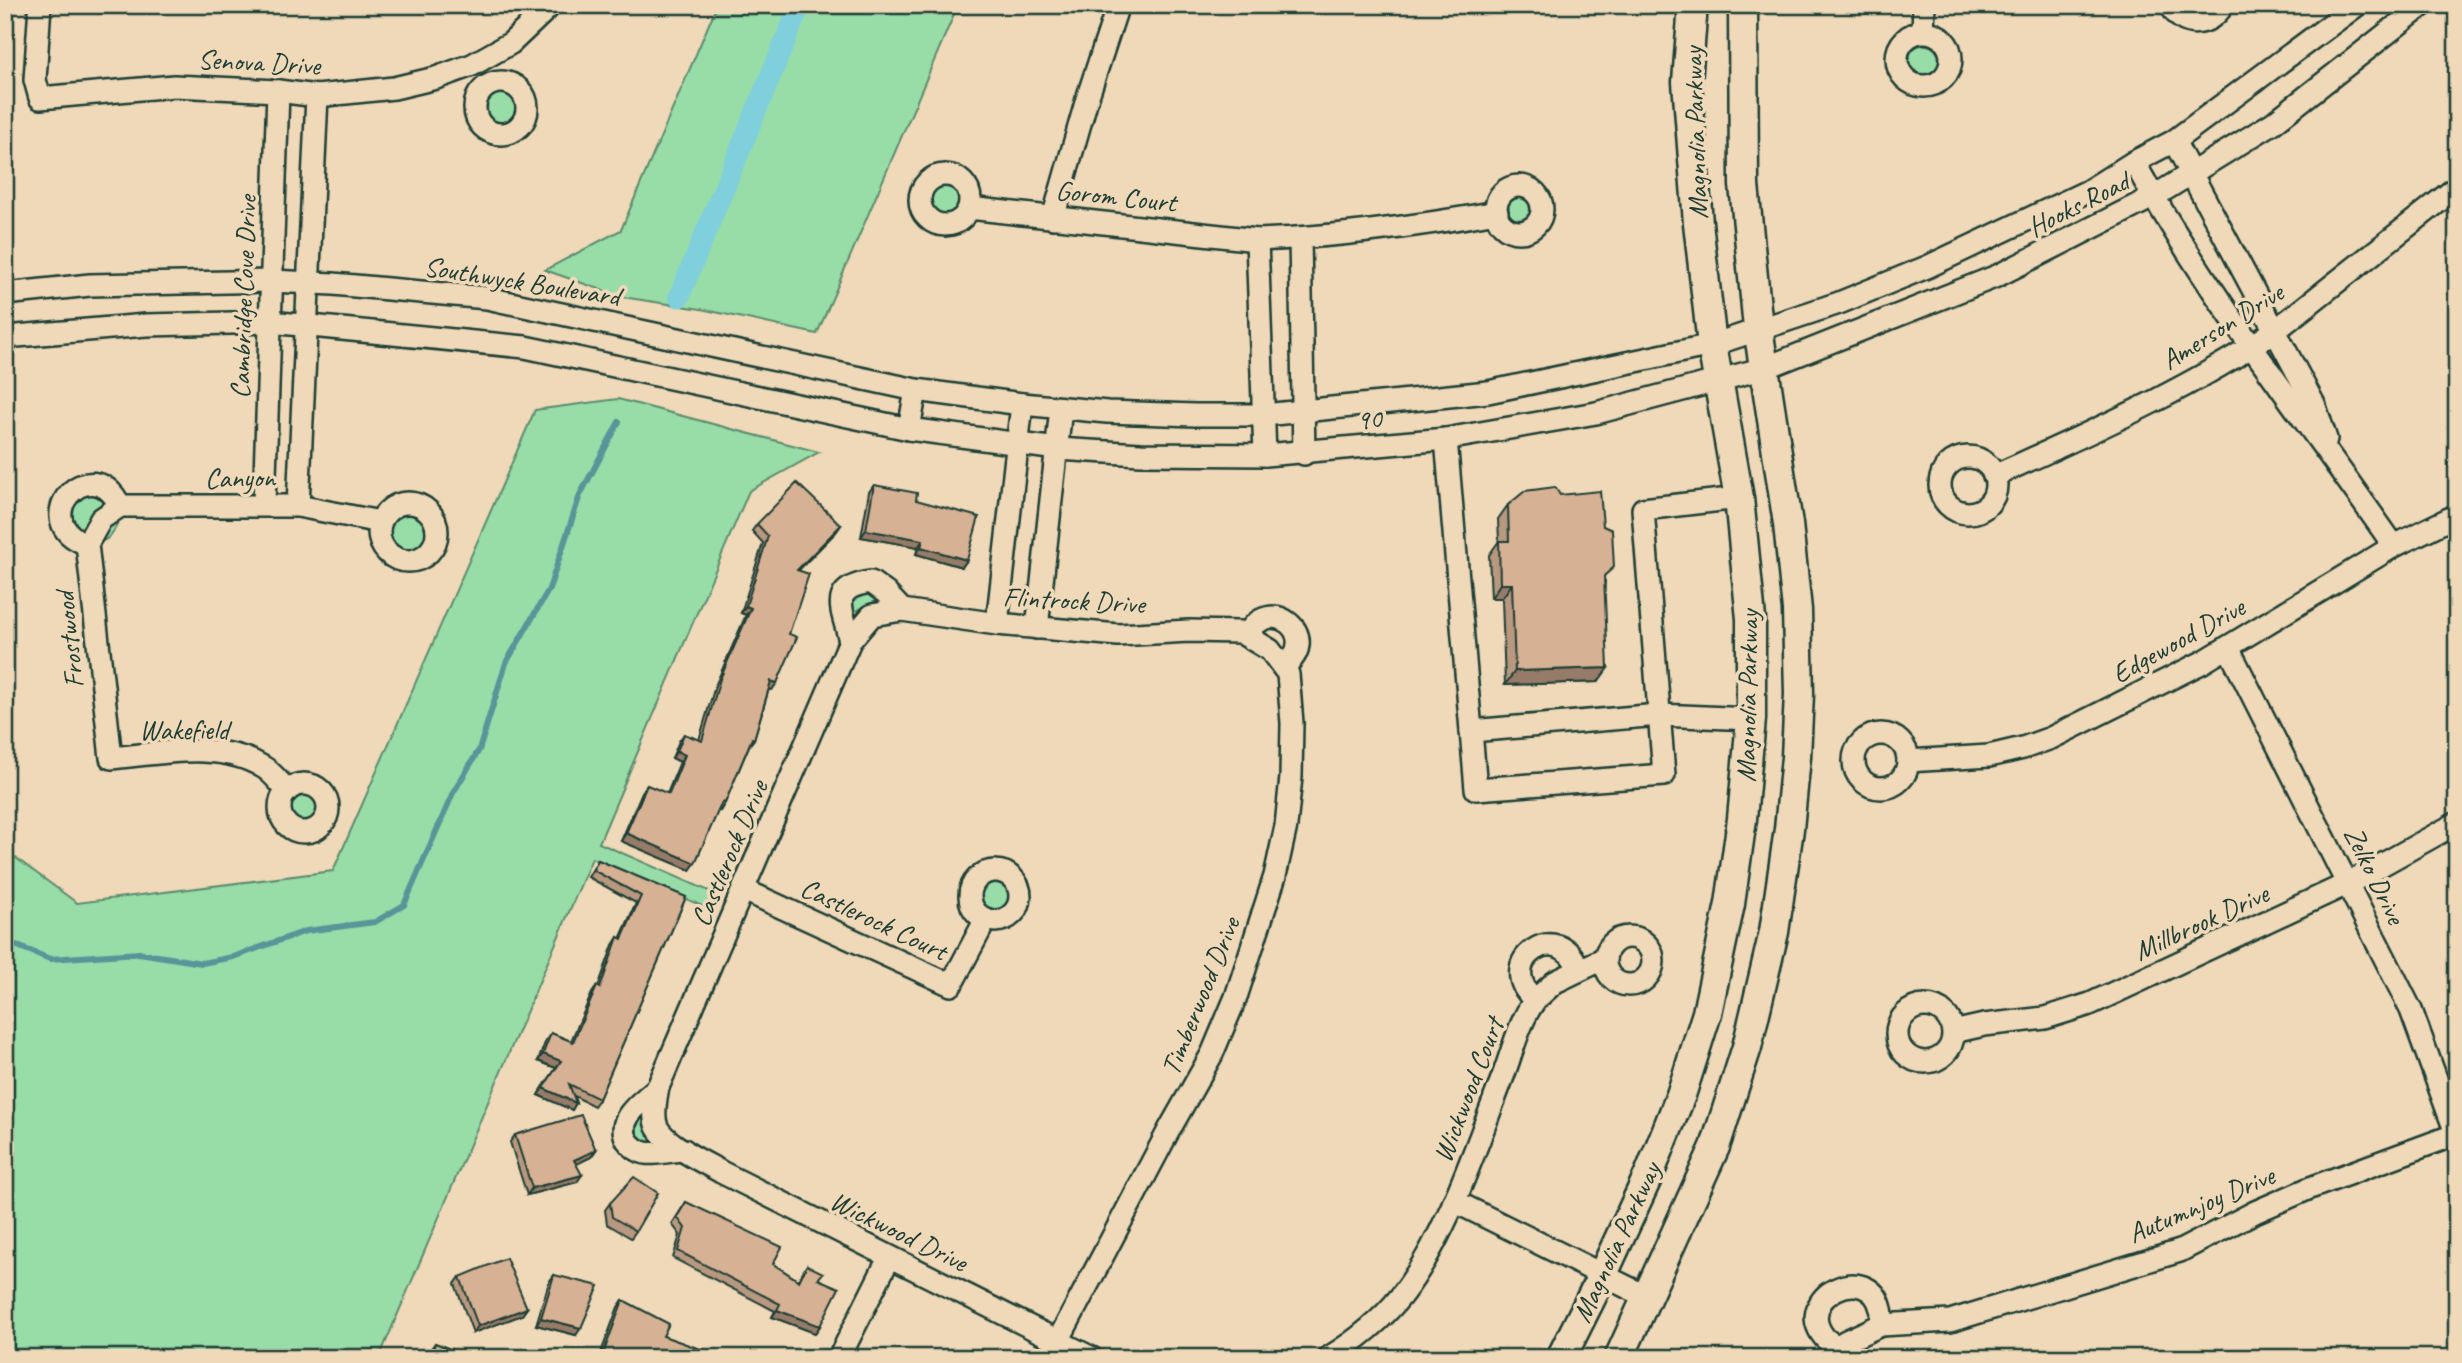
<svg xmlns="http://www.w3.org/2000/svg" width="2462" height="1363" viewBox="0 0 2462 1363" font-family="Caveat,sans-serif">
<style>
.green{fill:#98dca8;stroke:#5c8c6e;stroke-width:2}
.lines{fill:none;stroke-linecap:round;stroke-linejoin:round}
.stream{stroke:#599599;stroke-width:6}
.canal{stroke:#80cfdd;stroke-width:21}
.minor-casing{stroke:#1f3d34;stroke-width:26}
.major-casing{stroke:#1f3d34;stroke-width:33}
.minor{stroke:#efd9b8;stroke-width:21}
.major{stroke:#efd9b8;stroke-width:28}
.wall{fill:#b8987f;stroke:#1f3d34;stroke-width:2}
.shaded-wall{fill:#967c68;stroke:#1f3d34;stroke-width:2}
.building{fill:#d6b194;stroke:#1f3d34;stroke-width:2}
.labels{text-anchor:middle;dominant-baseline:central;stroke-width:7;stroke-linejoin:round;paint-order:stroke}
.street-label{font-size:28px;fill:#1f3d34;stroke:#efd9b8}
</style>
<rect width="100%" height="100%" fill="#efd9b8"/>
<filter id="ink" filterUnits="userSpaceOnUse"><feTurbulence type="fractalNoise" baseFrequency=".0143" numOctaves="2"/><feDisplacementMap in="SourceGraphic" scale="14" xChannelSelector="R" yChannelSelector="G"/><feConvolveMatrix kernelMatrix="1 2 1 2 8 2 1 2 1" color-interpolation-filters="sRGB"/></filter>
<g filter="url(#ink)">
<g class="green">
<polygon points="717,5 958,5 817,334 701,309 622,297 545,270 621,230"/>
<circle cx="1924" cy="60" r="15"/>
<circle cx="500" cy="109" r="25"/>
<circle cx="954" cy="197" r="25"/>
<circle cx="1519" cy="208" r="15"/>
<polygon points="618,399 819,452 749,491 599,843 716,894 709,909 592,858 379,1358 5,1358 5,850 77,903 333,871 535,410"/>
<path d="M 98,492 L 119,517 C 117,528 108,545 93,542 C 87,541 79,534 73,531 L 71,507 L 82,495 Z"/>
<circle cx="409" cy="533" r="25"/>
<polygon points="870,592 878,600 854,612 853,600 857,595"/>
<circle cx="310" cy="807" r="25"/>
<circle cx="996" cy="892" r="25"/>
<polygon points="645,1117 656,1141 653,1144 644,1143 636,1133 639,1121"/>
</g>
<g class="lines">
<polyline class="stream" points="5,941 50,959 139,953 202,963 233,957 306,931 375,922 404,905 453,793 479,750 506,663 549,589 580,495 619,422"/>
<polyline class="canal" points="679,297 800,5"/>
<g class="minor-casing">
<g id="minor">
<polyline points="40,5 35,80 40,98 174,86 278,91 317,96 394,88 436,78 472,65 511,43 551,5"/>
<path d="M 2171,5 C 2182,30 2210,27 2223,5"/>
<polyline points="1923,31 1924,5"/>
<circle cx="1924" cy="59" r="27"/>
<circle cx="501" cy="108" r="26"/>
<polyline points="2174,141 2315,406 2326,439"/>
<path d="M 2134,162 C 2209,298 2306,419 2394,546"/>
<circle cx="945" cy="200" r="25"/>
<circle cx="1519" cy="209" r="23"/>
<path d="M 969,208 L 1257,240 C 1338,237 1418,226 1497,212"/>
<polyline points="1053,218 1087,99 1118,5"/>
<polyline points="1300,238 1304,454"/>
<polyline points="1257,240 1265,455"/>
<polyline points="5,294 90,285 271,281 333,284 487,298 916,390 1022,404 1107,412 1195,415 1264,415 1488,392 1712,345 1839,303 1927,267 2088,191 2134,162 2174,141 2357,5"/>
<polyline points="5,337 146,325 270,322 525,347 909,429 1057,449 1141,454 1265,455 1446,439 1596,413 1765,368 1997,276 2153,197 2273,123 2423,5"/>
<polyline points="909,429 916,390"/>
<polyline points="1446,439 1476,789 1664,775 1643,509 1739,498"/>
<circle cx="1968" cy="485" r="28"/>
<path d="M 1994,476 C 2089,433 2191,389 2276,330 L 2457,187"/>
<circle cx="408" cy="532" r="29"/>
<polyline points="264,505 278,91"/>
<polyline points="298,506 317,96"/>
<path d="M 87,544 C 24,522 91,446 120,506"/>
<polyline points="997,624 1022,404"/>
<polyline points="1037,628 1061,408"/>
<path d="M 1247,636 C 1269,591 1325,637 1283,667"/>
<path d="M 850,641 C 843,610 827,588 871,582 L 886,593 L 902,610"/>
<polyline points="2228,647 2411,1010 2457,1136"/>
<polyline points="1471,731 1659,715 1751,719"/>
<circle cx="1881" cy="761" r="27"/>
<polyline points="1908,761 1989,756 2023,748 2051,738 2203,662 2394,546 2457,515"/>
<circle cx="304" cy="808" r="24"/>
<path d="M 287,790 C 279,782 272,772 263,767 C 220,740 159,754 111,758 L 87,544 L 101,519 L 120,506 L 298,506 L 380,522"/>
<circle cx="995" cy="896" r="25"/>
<polyline points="744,890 951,985 986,919"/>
<circle cx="1629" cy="961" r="24"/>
<path d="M 1535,1000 C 1491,962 1560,915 1579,970"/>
<circle cx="1925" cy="1034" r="28"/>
<polyline points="1953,1032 1984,1025 2045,1018 2090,1004 2349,883 2457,823"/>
<path d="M 658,1087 C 644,1101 615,1117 627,1140 C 631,1146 637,1151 645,1153 C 657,1155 671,1150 684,1150"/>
<polyline points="1454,1201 1647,1297"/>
<path d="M 1059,1339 L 1169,1130 L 1212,1054 L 1236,997 L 1275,876 L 1286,826 L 1291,777 L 1292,723 L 1288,674 L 1270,650 L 1240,632 L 1189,631 L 1118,635 L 997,624 L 902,610 L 872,615 L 850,641 L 658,1087 C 656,1099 652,1115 657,1127 C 666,1145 704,1162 721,1172 L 1092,1358"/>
<path d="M 1837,1347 C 1834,1344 1827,1341 1824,1337 C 1792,1297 1869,1259 1881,1309 C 1883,1313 1881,1320 1881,1325"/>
<polyline points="839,1358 889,1258"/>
<path d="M 1328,1358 C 1356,1341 1381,1321 1401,1296 C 1447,1236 1475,1149 1502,1079 C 1512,1053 1519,1022 1535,1000 L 1555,982 L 1605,958"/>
<polyline points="1828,1358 1837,1347 1846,1341 1881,1325 1950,1321 2180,1251 2255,1212 2310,1188 2457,1134"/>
</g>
</g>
<g class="major-casing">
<g id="major">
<polyline points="1561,1358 1603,1274 1650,1172 1681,1095 1707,1013 1730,904 1742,819 1751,719 1751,619 1739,498 1712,345 1698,223 1687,82 1693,5"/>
<polyline points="1619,1358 1715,1147 1747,1047 1774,932 1789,829 1796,757 1799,694 1797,610 1788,524 1758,328 1744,185 1743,5"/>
</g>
</g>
<use href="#minor" class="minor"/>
<use href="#major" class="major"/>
</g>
<g class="wall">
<polygon points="874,485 916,500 967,560 962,567 916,554 918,547 861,537 869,492"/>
<polygon points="1508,505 1605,581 1598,682 1505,685 1502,598 1491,598 1489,555 1499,541 1498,519"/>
<polygon points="757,524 841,525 836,532 798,570 789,634 772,690 769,689 754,739 749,746 725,803 720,811 718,810 695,863 690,870 621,841 642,792 647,785 667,794 680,762 672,758 679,741 684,734 699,740 715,686 746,615 741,613 763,543 752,531"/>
<polygon points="598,860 686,897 599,1099 594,1106 574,1096 576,1103 572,1110 538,1095 556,1068 538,1061 546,1040 551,1033 571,1041 592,993 597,986 598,987 613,945 618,937 620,939 636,903 588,877"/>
<polygon points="515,1135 596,1150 591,1157 576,1164 577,1182 527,1195 510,1142"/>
<polygon points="686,1202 773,1264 798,1280 807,1265 818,1279 820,1326 815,1333 772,1317 775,1311 673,1258 680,1235 672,1224"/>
<polygon points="610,1203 636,1231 631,1238 607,1224 605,1210"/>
<polygon points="554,1275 576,1335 536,1325 549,1282"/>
<polygon points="460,1277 527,1308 522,1315 473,1333 455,1284"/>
<polygon points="623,1300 663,1336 725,1358 599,1358 618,1307"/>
<polygon points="435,1343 472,1358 428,1358 430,1350"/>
</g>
<g class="shaded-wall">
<polygon points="841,525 836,532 792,577 797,570"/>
<polygon points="866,530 923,540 918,547 861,537"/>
<polygon points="921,547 967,560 962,567 916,554"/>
<polygon points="1500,584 1512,584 1502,598 1491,598"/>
<polygon points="746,606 751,608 746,615 741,613"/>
<polygon points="1608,668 1598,682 1505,685 1515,671"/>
<polygon points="771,681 777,683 772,690 766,688"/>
<polygon points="677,751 685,755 680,762 672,758"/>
<polygon points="722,802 725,803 720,811 717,809"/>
<polygon points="626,833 695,863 690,870 621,841"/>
<polygon points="543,1054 561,1061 556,1068 538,1061"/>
<polygon points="543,1088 576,1103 572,1110 538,1095"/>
<polygon points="596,1150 591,1157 569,1168 574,1160"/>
<polygon points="582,1175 577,1182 527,1195 532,1188"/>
<polygon points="527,1308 522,1315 473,1333 478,1326"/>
<polygon points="777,1310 820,1326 815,1333 772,1317"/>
<polygon points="541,1318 581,1328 576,1335 536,1325"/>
</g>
<g class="building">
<polygon points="797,483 841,525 797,570 809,574 789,634 797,637 777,683 771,681 754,739 752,738 725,803 722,802 695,863 626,833 647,785 669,794 685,755 677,751 684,734 702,741 720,679 751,608 746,606 768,536 757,524"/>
<polygon points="874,485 917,493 916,500 979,517 967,560 921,547 923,540 866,530"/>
<polygon points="1555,487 1560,495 1600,491 1603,526 1612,530 1614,567 1604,576 1608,668 1515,671 1512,584 1500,584 1499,541 1509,541 1508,505 1525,491"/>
<polygon points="598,860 686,897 599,1099 569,1084 576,1103 543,1088 561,1061 543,1054 551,1033 573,1042 597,986 600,988 618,937 622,939 641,896 593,870"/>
<polygon points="581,1115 596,1150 574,1160 582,1175 532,1188 515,1135"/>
<polygon points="634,1177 658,1193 636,1231 612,1217 610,1203"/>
<polygon points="686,1202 782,1247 773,1264 799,1281 807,1265 823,1273 818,1279 839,1288 820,1326 777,1310 780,1304 678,1251 685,1228 677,1217"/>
<polygon points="506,1258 527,1308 478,1326 460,1277"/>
<polygon points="554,1275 599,1286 581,1328 541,1318"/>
<polygon points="623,1300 669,1324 663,1336 725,1358 602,1357"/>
<polygon points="435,1343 472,1358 431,1358"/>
</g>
</g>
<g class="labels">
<g class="street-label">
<text transform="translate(259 62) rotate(3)">Senova Drive</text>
<text transform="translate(1695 133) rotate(-92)">Magnolia Parkway</text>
<text transform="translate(1116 196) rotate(6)">Gorom Court</text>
<text transform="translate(2078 204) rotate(-27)">Hooks Road</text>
<text transform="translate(522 281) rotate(9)">Southwyck Boulevard</text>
<text transform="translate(243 297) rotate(-88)">Cambridge Cove Drive</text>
<text transform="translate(2222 326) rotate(-32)">Amerson Drive</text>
<text transform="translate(1369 419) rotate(-6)">90</text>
<text x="240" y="477">Canyon</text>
<text transform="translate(1074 600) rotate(3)">Flintrock Drive</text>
<text transform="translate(69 640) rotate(-96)">Frostwood</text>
<text transform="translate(2178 640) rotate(-29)">Edgewood Drive</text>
<text transform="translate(1747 696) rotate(-89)">Magnolia Parkway</text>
<text x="184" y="729">Wakefield</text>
<text transform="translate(729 853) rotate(-67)">Castlerock Drive</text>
<text transform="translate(2375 875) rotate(64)">Zelko Drive</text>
<text transform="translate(874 919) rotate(25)">Castlerock Court</text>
<text transform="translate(2201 922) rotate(-25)">Millbrook Drive</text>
<text transform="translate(1200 996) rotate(-68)">Timberwood Drive</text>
<text transform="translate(1468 1090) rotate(-69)">Wickwood Court</text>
<text transform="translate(2201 1204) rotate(-23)">Autumnjoy Drive</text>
<text transform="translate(899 1231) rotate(26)">Wickwood Drive</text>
<text transform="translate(1616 1242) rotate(-65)">Magnolia Parkway</text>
</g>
</g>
<rect width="2462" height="1363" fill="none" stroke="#efd9b8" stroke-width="28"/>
<rect x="14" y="14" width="2434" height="1335" fill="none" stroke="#1f3d34" stroke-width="2.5" filter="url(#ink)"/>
</svg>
